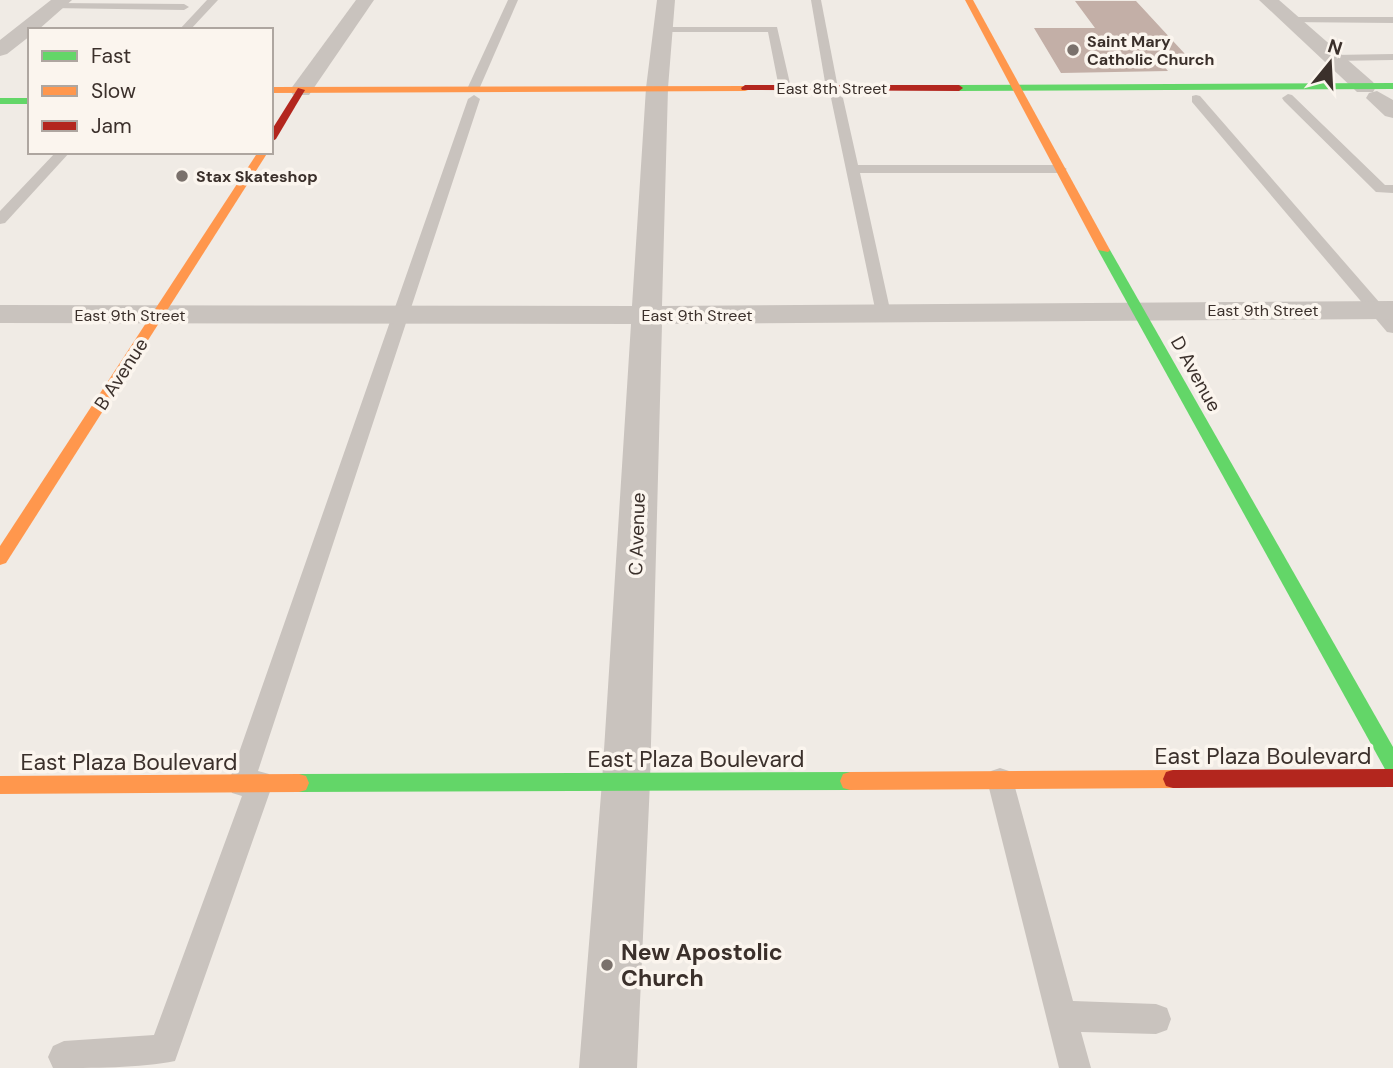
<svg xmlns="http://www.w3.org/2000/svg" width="1393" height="1068" viewBox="0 0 1393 1068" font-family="'DM Sans',sans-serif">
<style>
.building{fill:#c3afa7}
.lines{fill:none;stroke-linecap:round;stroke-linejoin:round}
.lane{fill:#c9c3be;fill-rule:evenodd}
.street{fill:#c9c3be;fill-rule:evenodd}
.fast{fill:#63d668;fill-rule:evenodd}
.slow{fill:#ff974d;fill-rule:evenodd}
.jam{fill:#b3261e;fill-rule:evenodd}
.poi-dot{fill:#7a716c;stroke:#fbf5ee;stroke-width:2.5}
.labels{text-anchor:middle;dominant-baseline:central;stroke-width:7;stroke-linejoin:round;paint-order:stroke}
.far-poi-label{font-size:16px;font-weight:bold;fill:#3b302b;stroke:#fbf5ee;text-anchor:start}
.far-street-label{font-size:16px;fill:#3b302b;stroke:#fbf5ee}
.street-label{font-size:19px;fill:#3b302b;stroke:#fbf5ee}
.near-street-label{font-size:23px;fill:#3b302b;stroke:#fbf5ee}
.near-poi-label{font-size:23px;font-weight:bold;fill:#3b302b;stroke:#fbf5ee;text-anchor:start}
</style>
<rect width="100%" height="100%" fill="#f0ebe5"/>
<polygon class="building" points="1075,1 1136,1 1185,54 1167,54 1176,64 1162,64 1168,71 1061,73 1034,28 1095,28"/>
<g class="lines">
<g class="lane">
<polygon points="207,0 218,0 190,30 179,30"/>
<polygon points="508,0 518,0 480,87 470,90 468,87"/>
<polygon points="811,0 821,0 838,88 836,91 826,88"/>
<polygon points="55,3 184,4 189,7 184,10 51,8 51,4"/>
<polygon points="1290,17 1393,17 1393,23 1286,22 1286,18"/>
<polygon points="663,27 777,27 791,88 785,92 779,88 768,32 659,32 659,28"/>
<polygon points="1393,54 1393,60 1333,61 1327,58 1333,55"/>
<polygon points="837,94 843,98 858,165 1060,165 1067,169 1060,173 860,173 891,314 883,319 877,318 831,98"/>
<polygon points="1288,94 1292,95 1385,185 1393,185 1393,193 1376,192 1284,101 1282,98"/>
<path d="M 474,95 L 480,99 L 258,771 L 269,774 L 273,783 L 175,1061 C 142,1068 89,1068 53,1068 L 48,1057 L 53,1046 L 64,1041 L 154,1035 L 242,796 L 232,793 L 228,784 L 468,99 Z"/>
<polygon points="1196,95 1200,96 1393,318 1393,333 1387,332 1192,102 1192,96"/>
<polygon points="56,152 70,152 5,223 0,224 0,211"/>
<polygon points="1000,768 1009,771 1013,780 1073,1001 1156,1004 1167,1008 1171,1019 1167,1030 1156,1034 1081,1032 1091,1068 1059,1068 987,780 991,771"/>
</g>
<g class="street">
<polygon points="51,0 72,0 38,30 30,30 30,36 7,54 0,56 0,40"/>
<polygon points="356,0 374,0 309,95 293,95 290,90"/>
<polygon points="657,0 675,0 668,88 662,306 1393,301 1393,319 662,324 650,782 637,1068 579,1068 602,782 631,324 0,323 0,305 632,306 646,88"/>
<polygon points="1259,0 1279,0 1373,82 1376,87 1373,92 1357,92"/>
<polygon points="1377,91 1393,100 1393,118 1385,116 1366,98 1369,93"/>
</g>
<g class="fast">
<polygon points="1393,83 1393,89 959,91 955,88 959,85"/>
<rect x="0" y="98" width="30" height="6"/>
<polygon points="1104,247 1110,250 1393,747 1393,774 1386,771 1098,250"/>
<polygon points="850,772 857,774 860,781 857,788 850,790 299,792 292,790 289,783 292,776 299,774"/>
</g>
<g class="slow">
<polygon points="965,0 973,0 1110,250 1108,252 1098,250"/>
<polygon points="748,86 748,90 745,91 271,93 271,87"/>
<polygon points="258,152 268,152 6,563 0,565 0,546"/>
<polygon points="1173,770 1180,772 1183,779 1180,786 1173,788 850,790 843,788 840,781 843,774 850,772"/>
<polygon points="299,774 306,776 309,783 306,790 299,792 0,794 0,776"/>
</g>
<g class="jam">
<polygon points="745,85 959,85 963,88 959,91 742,90 741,88"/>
<polygon points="298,88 305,90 276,139 271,142 271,131"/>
<polygon points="1393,769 1393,787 1173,788 1166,786 1163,779 1166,772 1173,770"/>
</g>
</g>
<g class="poi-dot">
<circle cx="1073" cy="50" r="7"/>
<circle cx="182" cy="176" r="7"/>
<circle cx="607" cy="965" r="7"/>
</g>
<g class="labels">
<g class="far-poi-label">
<text x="1087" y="41">Saint Mary<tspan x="1087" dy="18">Catholic Church</tspan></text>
<text x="196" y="176">Stax Skateshop</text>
</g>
<g class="far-street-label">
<text x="832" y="88">East 8th Street</text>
<text x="1263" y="310">East 9th Street</text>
<text x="130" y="315">East 9th Street</text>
<text x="697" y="315">East 9th Street</text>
</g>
<g class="street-label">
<text transform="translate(121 374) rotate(-57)">B Avenue</text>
<text transform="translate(1196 374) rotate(61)">D Avenue</text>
<text transform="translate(637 534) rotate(-88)">C Avenue</text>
</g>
<g class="near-street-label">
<text x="1263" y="756">East Plaza Boulevard</text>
<text x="696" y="759">East Plaza Boulevard</text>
<text x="129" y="762">East Plaza Boulevard</text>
</g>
<g class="near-poi-label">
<text x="621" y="952">New Apostolic<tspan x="621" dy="26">Church</tspan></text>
</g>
</g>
<rect x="28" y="28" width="245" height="126" fill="#fbf5ee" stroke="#aea6a0" stroke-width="2"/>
<rect x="42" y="51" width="35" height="10" fill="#63d668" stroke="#aea6a0" stroke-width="2"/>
<text x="91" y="63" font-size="21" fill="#3b302b">Fast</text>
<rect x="42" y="86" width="35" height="10" fill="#ff974d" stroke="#aea6a0" stroke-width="2"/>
<text x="91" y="98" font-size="21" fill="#3b302b">Slow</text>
<rect x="42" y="121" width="35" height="10" fill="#b3261e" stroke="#aea6a0" stroke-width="2"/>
<text x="91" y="133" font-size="21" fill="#3b302b">Jam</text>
<g transform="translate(1330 63) rotate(18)" stroke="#fbf5ee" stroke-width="5" paint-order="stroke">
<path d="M0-5L12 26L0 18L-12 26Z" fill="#3b302b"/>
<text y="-10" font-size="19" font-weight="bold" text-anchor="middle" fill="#3b302b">N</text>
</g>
</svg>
